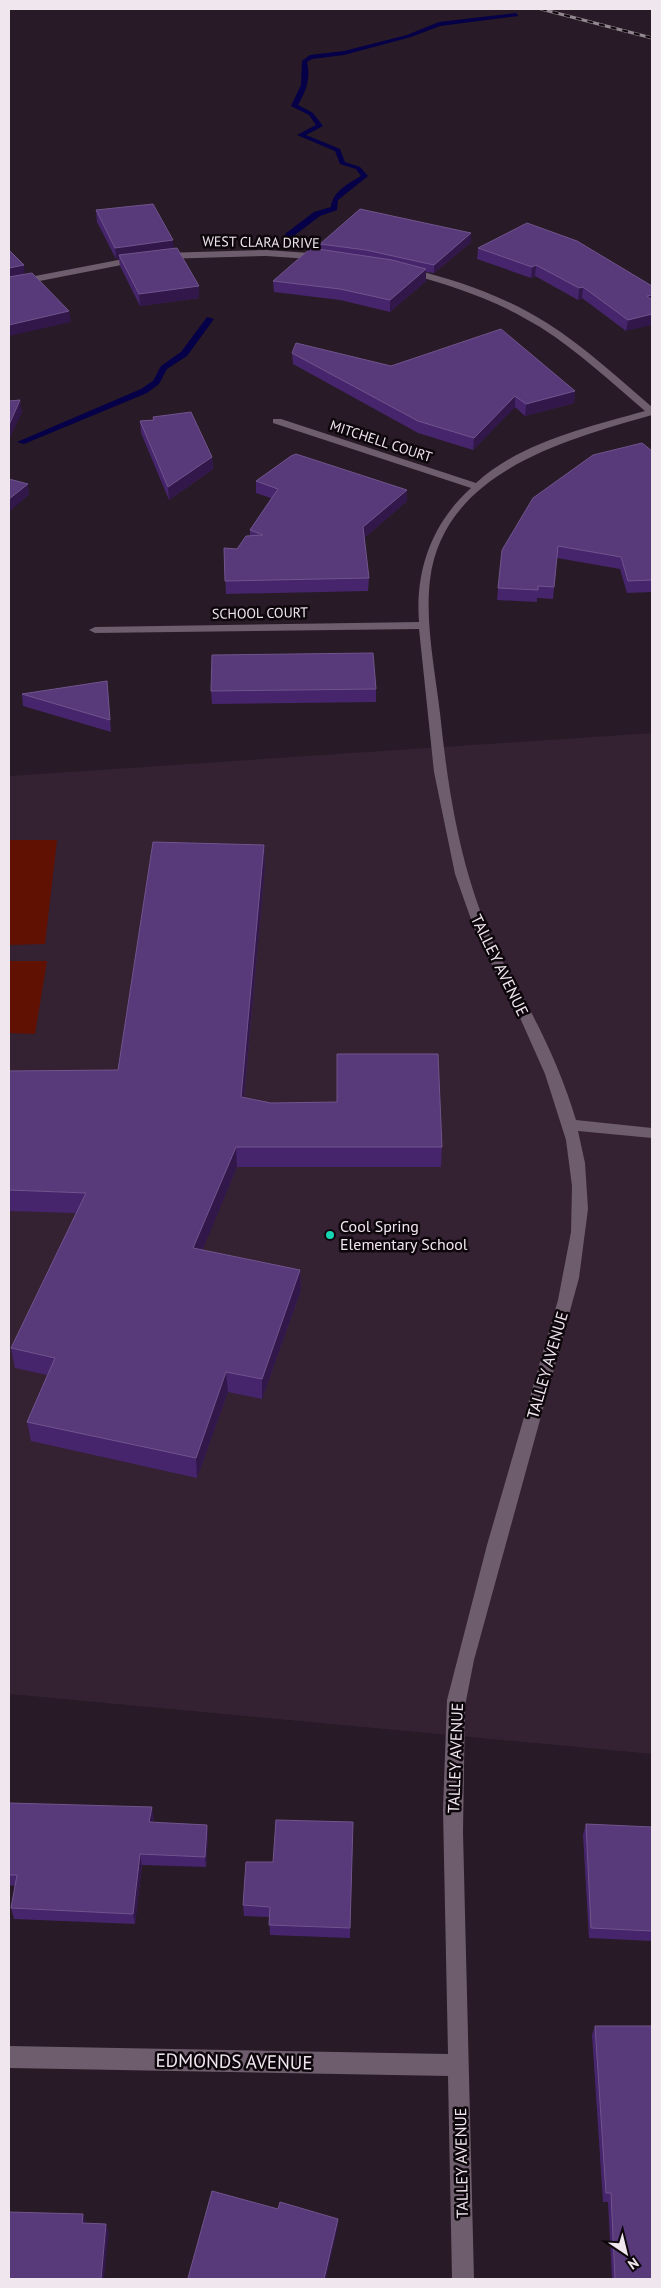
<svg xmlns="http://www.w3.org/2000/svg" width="661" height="2288" viewBox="0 0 661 2288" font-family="'PT Sans',sans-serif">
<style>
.built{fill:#342132}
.green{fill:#611101}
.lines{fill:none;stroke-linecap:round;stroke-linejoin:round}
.stream{fill:#050047;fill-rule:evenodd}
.minor{fill:#6e5d6c;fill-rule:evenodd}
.rail-casing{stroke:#938891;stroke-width:3}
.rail{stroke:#0d070c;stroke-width:2;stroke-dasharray:6;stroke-linecap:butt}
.wall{fill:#46256c}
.shaded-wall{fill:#32184a}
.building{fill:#58397a;stroke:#70548c}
.poi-dot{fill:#17d5b2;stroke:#0d070c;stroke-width:2}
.labels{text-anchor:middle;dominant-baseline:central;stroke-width:5;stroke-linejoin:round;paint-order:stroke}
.far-street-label{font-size:14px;fill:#f0e6ee;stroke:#0d070c}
.street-label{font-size:16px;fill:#f0e6ee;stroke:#0d070c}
.poi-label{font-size:16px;fill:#f0e6ee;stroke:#0d070c;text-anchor:start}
.near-street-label{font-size:19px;fill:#f0e6ee;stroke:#0d070c}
</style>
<rect width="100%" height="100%" fill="#281a26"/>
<polygon class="built" points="652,733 652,1754 9,1694 9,776"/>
<g class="green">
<polygon points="9,840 57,840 45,944 9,945"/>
<polygon points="9,961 47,961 35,1034 9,1033"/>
</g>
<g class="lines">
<g class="stream">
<path d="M 516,13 L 518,16 L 440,26 L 411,37 L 344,55 L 312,59 L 307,62 C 311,79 306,91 298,105 L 313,113 L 323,126 L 306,135 L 340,149 L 345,162 L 360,167 L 368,176 L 338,200 L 337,210 L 320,216 L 291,238 L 285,238 L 285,234 L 314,212 L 331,207 C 332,192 349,183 361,176 L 356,169 L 340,164 L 335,151 L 297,135 L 316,125 L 309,115 L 291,106 L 301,85 L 302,61 L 310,55 L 344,51 L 407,35 L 439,22 Z"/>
<polygon points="207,317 214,319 187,356 167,369 159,384 147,393 24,444 17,442 141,389 153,381 161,366 181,352"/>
</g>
<g class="minor">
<polygon points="266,250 324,254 328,257 324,260 266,256 162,259 158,256 162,253"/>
<polygon points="139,256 142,257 142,261 9,287 9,281"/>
<path d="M 408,268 C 457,280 504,296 547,323 C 585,347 618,378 652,407 L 652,415 C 565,440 443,472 430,580 C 425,623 435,670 440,713 C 448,790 460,868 492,940 C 503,965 519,987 531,1012 C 549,1046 565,1083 576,1120 L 652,1128 L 652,1138 L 578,1131 L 585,1163 L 588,1209 L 579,1278 L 474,1660 L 465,1706 L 463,1832 L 474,2279 L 452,2279 L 448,2076 L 9,2068 L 9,2046 L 448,2054 L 443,1810 L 447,1700 L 487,1545 L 558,1300 L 571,1232 L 572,1186 L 566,1140 L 545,1074 L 517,1011 L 478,939 L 455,874 L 434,772 L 419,629 L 95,633 L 89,630 L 95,627 L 419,622 C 415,570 432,523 471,488 L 273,423 L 273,419 L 281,419 L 476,483 C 521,442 588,427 645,411 C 611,382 578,351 540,327 C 498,301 452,285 405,273 L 404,271 Z"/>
</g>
<g class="rail-casing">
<polyline id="rail" points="541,9 652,38"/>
</g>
<use href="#rail" class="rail"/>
</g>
<g class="wall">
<polygon points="96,210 174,248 199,286 199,298 140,306 120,266 119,259 116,259 97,222"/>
<polygon points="471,242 434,273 426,272 426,281 390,312 340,300 274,292 273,281 320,249 320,244"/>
<polygon points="478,248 652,286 626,331 582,298 578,300 535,276 531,278 477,259"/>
<polygon points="292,353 575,391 574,403 525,416 515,407 473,450 418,433 293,364"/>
<polygon points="153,417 212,457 213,469 169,500 141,433 140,421 153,420"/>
<polygon points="652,451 652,592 627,593 620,569 557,558 553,599 537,598 537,602 497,600 498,588"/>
<polygon points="256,481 407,501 364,538 369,578 368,591 226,594 224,548 237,549 250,536 250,530 271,498 256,493"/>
<polygon points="107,681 111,732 23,706 22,694"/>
<polygon points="376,689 376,702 212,704 211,691"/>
<polygon points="264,845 265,865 244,1097 271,1103 442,1147 441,1167 237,1167 202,1250 300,1270 301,1290 262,1399 228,1392 197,1478 31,1441 27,1422 47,1375 15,1368 11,1348 76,1213 9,1211 9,1071 118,1070"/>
<polygon points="9,1803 154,1818 153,1822 207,1825 208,1836 206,1867 142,1865 135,1924 14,1919 11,1908 15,1886 9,1885"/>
<polygon points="353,1822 350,1938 270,1935 269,1917 244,1916 243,1905 273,1862"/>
<polygon points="586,1824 652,1827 652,1941 589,1938 583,1835"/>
<polygon points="595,2026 652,2279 612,2279 608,2202 603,2202 592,2035"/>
</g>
<g class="shaded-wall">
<polygon points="471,233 471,242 434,273 434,265"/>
<polygon points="173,240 174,252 119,255 119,259 116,259 115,248"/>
<polygon points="24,265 25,276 9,280 9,268"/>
<polygon points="536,265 535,276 531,278 532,267"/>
<polygon points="426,269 426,281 390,312 390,300"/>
<polygon points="199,286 199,298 140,306 139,294"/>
<polygon points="583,287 582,298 578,300 579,288"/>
<polygon points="652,295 652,306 647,296"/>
<polygon points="69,311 71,322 9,336 9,325"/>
<polygon points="652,314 652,325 626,331 628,320"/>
<polygon points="575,391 574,403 525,416 526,404"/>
<polygon points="515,396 515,407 473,450 474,438"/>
<polygon points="20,400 22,412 9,440 9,425"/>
<polygon points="212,457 213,469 169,500 168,487"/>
<polygon points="28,484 29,495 9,512 9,499"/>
<polygon points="407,490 407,501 363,539 363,527"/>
<polygon points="264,845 265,865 242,1117 241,1097"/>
<polygon points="236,1147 237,1167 195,1268 193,1248"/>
<polygon points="300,1270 301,1290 262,1399 262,1379"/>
<polygon points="226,1372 228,1392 197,1478 196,1458"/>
<polygon points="152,1807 154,1818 150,1833 149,1822"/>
<polygon points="207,1825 208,1836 206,1867 205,1857"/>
<polygon points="140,1854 142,1865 135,1924 133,1914"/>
<polygon points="83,2214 86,2222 85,2231 82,2223"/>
<polygon points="338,2219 338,2227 326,2279 324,2279"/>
<polygon points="106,2224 109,2232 104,2279 101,2279"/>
</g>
<g class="building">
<polygon points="153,204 173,240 115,248 96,210"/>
<polygon points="360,209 471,233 434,265 366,250 320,244"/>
<polygon points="527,223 577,241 652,286 652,295 647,296 652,300 652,314 628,320 583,287 579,288 536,265 532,267 478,248"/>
<polygon points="177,248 199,286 139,294 119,255"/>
<polygon points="311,248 392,260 426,269 390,300 340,289 273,281"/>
<polygon points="9,250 24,265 9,268"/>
<polygon points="32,273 69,311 9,325 9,277"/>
<polygon points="501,329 575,391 526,404 515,396 474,438 418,421 292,353 296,343 391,366"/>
<polygon points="20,400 9,425 9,401"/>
<polygon points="191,412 212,457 168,487 140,421 154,420 153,417"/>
<polygon points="642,443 652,451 652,580 628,581 621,557 558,546 554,587 538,586 538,590 498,588 502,550 533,498 593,455"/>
<polygon points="296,454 407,490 363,527 369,578 225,581 224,548 237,549 246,536 263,535 250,530 278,489 256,481 291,456"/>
<polygon points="9,479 28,484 9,499"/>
<polygon points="373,653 376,689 211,691 212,655"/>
<polygon points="107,681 110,720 22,694"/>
<polygon points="153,842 264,845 241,1097 271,1103 337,1102 337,1054 438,1054 442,1147 236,1147 193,1248 300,1270 262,1379 226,1372 196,1458 27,1422 55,1358 11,1348 86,1193 9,1190 9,1071 118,1070"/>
<polygon points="9,1803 152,1807 149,1822 207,1825 205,1857 140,1854 133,1914 11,1908 17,1875 9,1875"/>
<polygon points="276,1820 353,1822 350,1928 269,1925 270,1907 243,1905 246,1862 273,1862"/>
<polygon points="586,1824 652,1827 652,1931 591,1928"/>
<polygon points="595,2026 652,2026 652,2279 615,2279 611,2193 606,2193"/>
<polygon points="212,2191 278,2209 280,2202 338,2219 324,2279 193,2279 188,2278"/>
<polygon points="9,2212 83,2214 82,2223 106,2224 101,2279 9,2279"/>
</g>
<circle class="poi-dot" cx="330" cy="1235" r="5"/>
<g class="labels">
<g class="far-street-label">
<text transform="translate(261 242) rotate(1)">WEST CLARA DRIVE</text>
<text transform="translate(381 441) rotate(18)">MITCHELL COURT</text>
<text transform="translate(260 613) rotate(-1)">SCHOOL COURT</text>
</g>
<g class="street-label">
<text transform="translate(500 965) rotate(64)">TALLEY AVENUE</text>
<text transform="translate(547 1365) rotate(-74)">TALLEY AVENUE</text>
<text transform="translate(455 1758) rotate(-88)">TALLEY AVENUE</text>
<text transform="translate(461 2163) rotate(-91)">TALLEY AVENUE</text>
</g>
<g class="poi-label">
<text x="340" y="1226">Cool Spring<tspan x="340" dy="18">Elementary School</tspan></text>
</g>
<g class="near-street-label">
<text transform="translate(234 2061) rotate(1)">EDMONDS AVENUE</text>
</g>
</g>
<rect width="661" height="2288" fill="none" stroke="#f0e6ee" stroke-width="20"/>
<g transform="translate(626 2253) rotate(145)" stroke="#0d070c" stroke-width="4" paint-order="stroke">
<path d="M0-4L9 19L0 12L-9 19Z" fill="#f0e6ee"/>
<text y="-8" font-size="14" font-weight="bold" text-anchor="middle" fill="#f0e6ee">N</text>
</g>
</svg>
